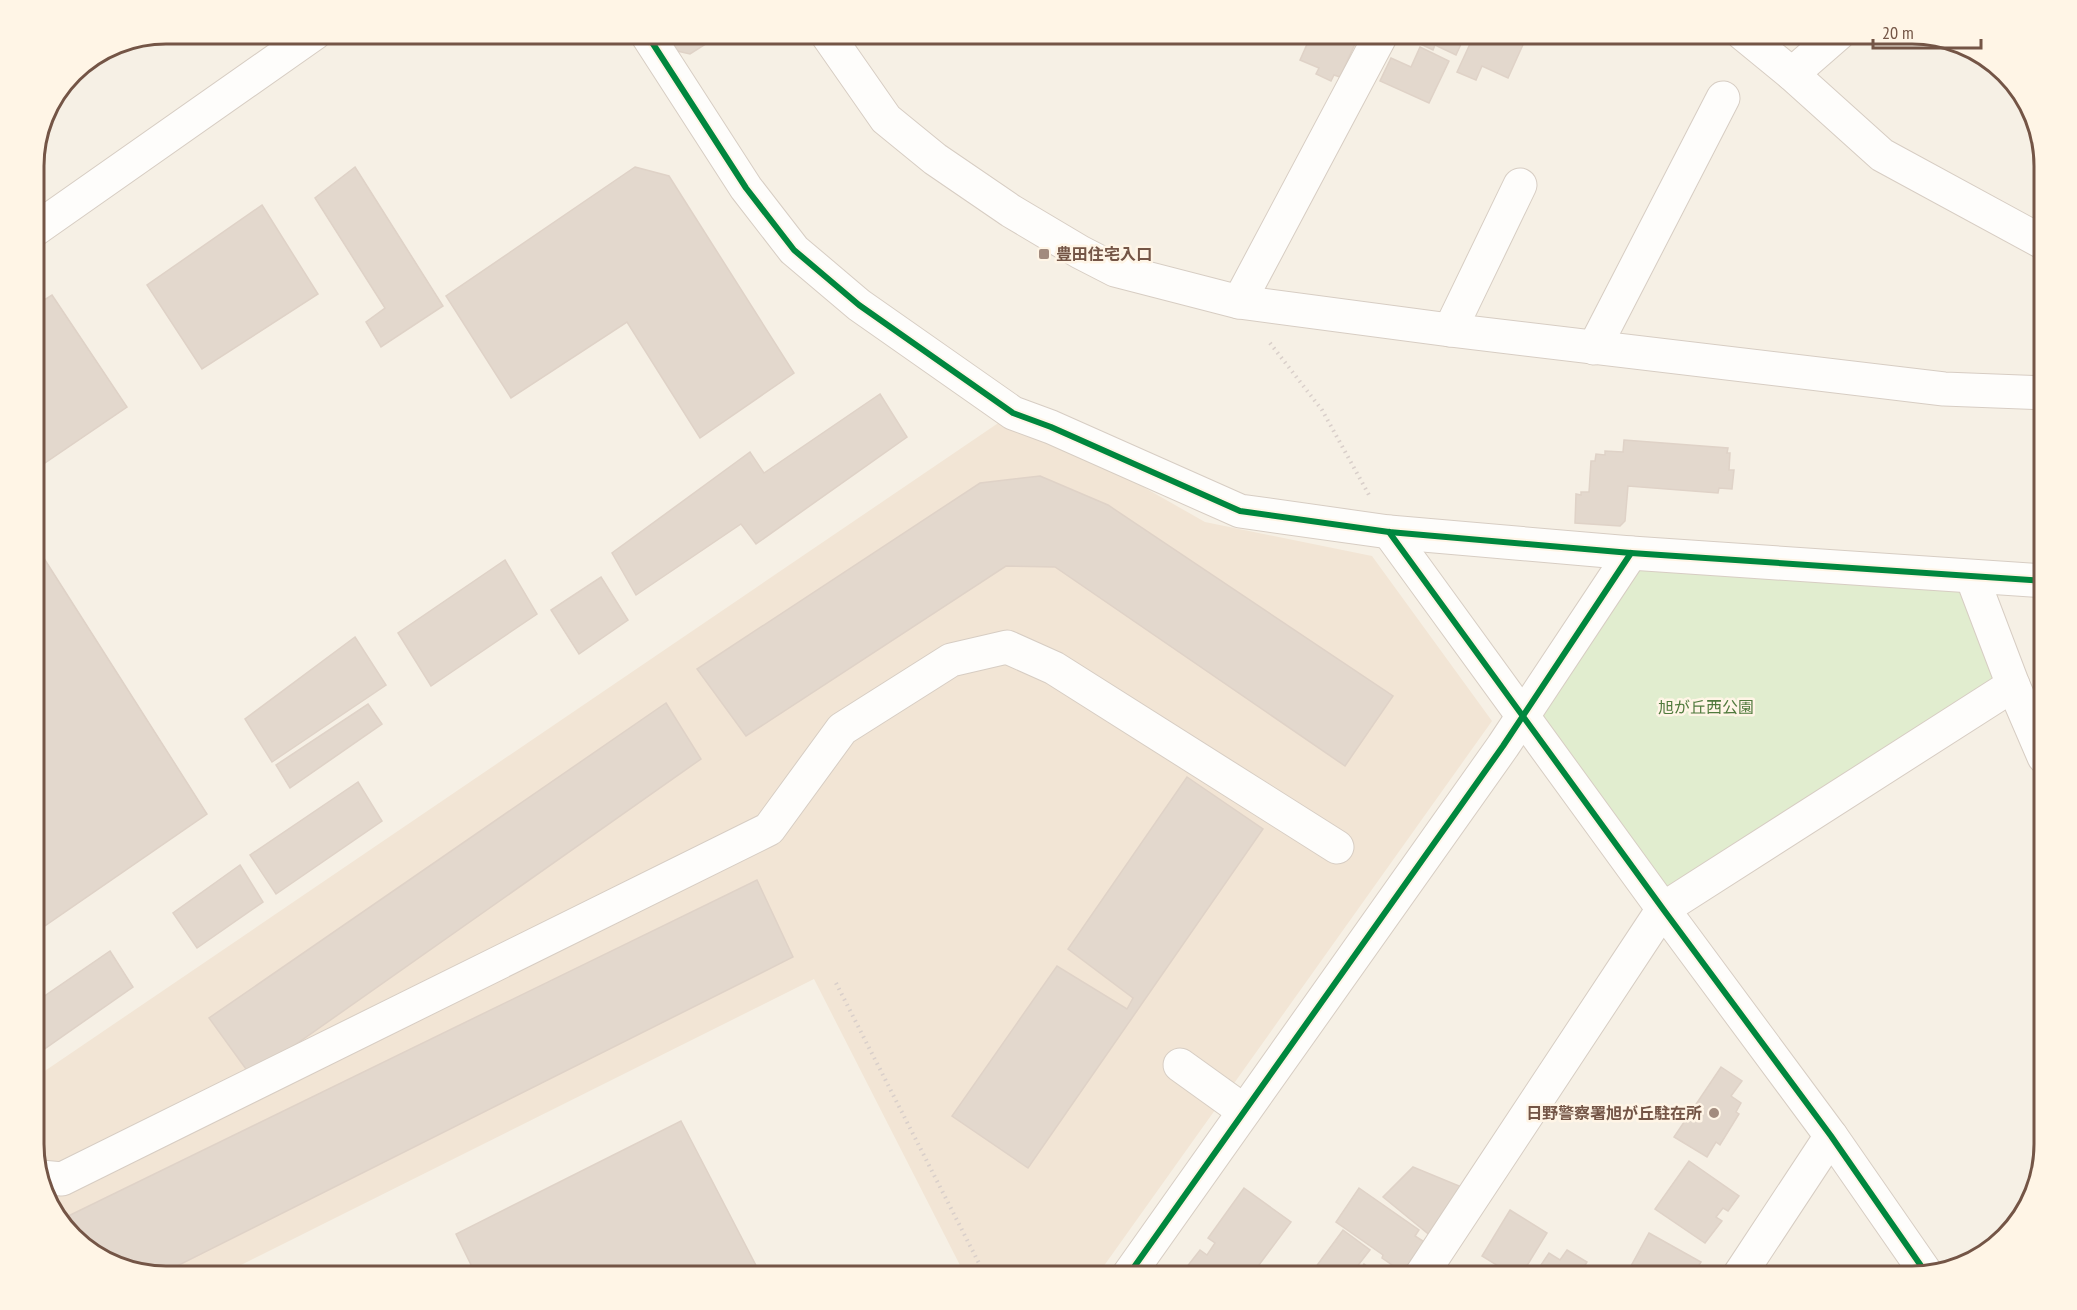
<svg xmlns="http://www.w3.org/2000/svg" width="2077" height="1310" viewBox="0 0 2077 1310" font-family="'PT Sans Narrow','Noto Sans JP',sans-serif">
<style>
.residential{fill:#f2e5d5}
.green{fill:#e1edcf}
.building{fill:#e3d8cd;stroke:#dfd2c7;stroke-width:1.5}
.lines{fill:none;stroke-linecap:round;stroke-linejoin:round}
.minor-casing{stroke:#d7cdc3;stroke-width:35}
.path{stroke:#d9cfca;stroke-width:4;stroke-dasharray:1.5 4.5;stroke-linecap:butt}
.minor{stroke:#fefdfb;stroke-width:33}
.cycleway-casing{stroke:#fff5e6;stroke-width:10}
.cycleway{stroke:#00873e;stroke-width:6}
.poi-dot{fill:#a28b7e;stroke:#fff5e6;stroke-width:2}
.labels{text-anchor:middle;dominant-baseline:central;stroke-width:5;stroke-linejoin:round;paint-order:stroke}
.poi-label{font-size:16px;font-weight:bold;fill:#745546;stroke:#fff5e6;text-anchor:start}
.park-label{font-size:16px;fill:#507a3d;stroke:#fff5e6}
.rim{fill:none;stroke:#745546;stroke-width:3}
</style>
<rect width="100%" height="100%" fill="#f6f0e5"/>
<polygon class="residential" points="1013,413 1205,522 1372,556 1492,721 1096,1277 966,1277 814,979 217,1277 166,1277 92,1255 51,1210 33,1153 33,1079"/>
<polygon class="green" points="1631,553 1972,577 2013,685 1663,909 1524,715"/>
<g class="building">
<polygon points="672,33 723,33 690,54 668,49"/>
<polygon points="1312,33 1360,33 1340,77 1334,75 1331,81 1316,74 1319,68 1300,60"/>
<polygon points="1411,33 1466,33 1456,55 1435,45 1433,50 1416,42 1419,37"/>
<polygon points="1475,33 1515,33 1526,38 1508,78 1482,66 1476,80 1457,72"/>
<polygon points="1420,47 1449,61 1429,103 1380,81 1391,58 1411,67"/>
<polygon points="355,167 443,306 381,347 366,322 385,308 315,198"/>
<polygon points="635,167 669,176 794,373 700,438 627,322 511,398 446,296"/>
<polygon points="262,205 318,294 202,369 147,285"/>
<polygon points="52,295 127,407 33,471 33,307"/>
<polygon points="880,394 907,437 756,544 741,524 636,595 612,553 750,452 764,473"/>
<polygon points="1624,440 1728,448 1727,453 1730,453 1729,470 1734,470 1732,489 1719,488 1718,493 1628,486 1625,521 1620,526 1575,523 1576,494 1581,495 1581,492 1589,492 1591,461 1595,461 1596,454 1605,455 1605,451 1623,452"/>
<polygon points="1040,476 1108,505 1393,696 1345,766 1055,567 1006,566 746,736 697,669 980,483"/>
<polygon points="38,549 207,814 33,934 33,552"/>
<polygon points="505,560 537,614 431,686 398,633"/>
<polygon points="601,577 628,620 579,654 551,610"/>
<polygon points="355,637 386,685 272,762 245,719"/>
<polygon points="666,703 701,759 251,1076 209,1018"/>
<polygon points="368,704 382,724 290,788 276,765"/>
<polygon points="1187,777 1263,829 1028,1168 952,1116 1057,966 1127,1009 1133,998 1068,949"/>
<polygon points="358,782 382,821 276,894 250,855"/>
<polygon points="240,865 263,902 197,948 173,913"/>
<polygon points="757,880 793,957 159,1275 92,1255 60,1220"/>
<polygon points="110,951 133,987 33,1057 33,1004"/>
<polygon points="1721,1067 1742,1081 1731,1096 1741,1103 1736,1112 1739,1114 1720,1145 1716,1142 1707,1157 1674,1137"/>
<polygon points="681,1121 762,1277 477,1277 456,1234"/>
<polygon points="1689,1161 1739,1196 1728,1211 1723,1208 1716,1217 1722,1221 1705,1243 1655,1209"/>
<polygon points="1413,1167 1469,1190 1432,1237 1383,1197"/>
<polygon points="1244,1188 1291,1222 1250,1277 1179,1277 1200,1250 1207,1255 1215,1243 1208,1238"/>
<polygon points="1359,1188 1419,1230 1415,1236 1426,1243 1405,1274 1382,1258 1383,1255 1336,1222"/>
<polygon points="1510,1210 1547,1233 1520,1277 1516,1277 1482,1256"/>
<polygon points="1343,1230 1370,1250 1349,1277 1327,1277 1315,1268"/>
<polygon points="1649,1233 1701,1262 1691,1277 1625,1277"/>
<polygon points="1567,1250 1587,1262 1578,1277 1533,1277 1549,1253 1560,1260"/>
<polygon points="1364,1264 1382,1277 1355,1277"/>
</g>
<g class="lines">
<g class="minor-casing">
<g id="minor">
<polyline points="646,33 746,188 794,250 859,305 1013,413 1051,427 1240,511 1389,532 1631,553 2044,581"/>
<polyline points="826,33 886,119 935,159 1011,211 1080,252 1115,270 1239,302 1450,330 1944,389 2044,393"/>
<polyline points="1742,33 1792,74 1882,155 2044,243"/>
<polyline points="1792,74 1839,33"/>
<polyline points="33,231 315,33"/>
<polyline points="1239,302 1382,33"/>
<polyline points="1450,330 1520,185"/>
<polyline points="1594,348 1723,98"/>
<polyline points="1389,532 1663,909 1831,1136 1926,1273"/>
<polyline points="1972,577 2013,685 2044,757"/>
<polyline points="1180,1065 1244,1111"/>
<polyline points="41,1177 62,1179 769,829 842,729 951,660 1007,647 1054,668 1337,847"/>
<polyline points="1127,1277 1503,746 1631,553"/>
<polyline points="1420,1277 1663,909 2013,685"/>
<polyline points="1738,1277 1831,1136"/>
</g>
</g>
<g class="path">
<polyline points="1270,343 1322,410 1369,495"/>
<polyline points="836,983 986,1277"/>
</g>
<use href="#minor" class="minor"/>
<g class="cycleway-casing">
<g id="cycleway">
<polyline points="646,33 746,188 794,250 859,305 1013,413 1051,427 1240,511 1389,532 1631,553 2044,581"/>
<polyline points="1389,532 1663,909 1831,1136 1926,1273"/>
<polyline points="1127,1277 1503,746 1631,553"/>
</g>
</g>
<use href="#cycleway" class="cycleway"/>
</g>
<g class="poi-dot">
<rect x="1038" y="248" width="12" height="12" rx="3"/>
<circle cx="1714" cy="1113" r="6"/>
</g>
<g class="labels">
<g class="poi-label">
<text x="1056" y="254">豊田住宅入口</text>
<text x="1702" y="1113" text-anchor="end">日野警察署旭が丘駐在所</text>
</g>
<g class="park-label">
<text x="1706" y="707">旭が丘西公園</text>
</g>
</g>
<path d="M0 0H2077V1310H0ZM166 44H1912A122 122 0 0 1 2034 166V1144A122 122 0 0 1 1912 1266H166A122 122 0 0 1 44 1144V166A122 122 0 0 1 166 44Z" fill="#fff5e6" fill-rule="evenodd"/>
<path class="rim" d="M166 44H1912A122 122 0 0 1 2034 166V1144A122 122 0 0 1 1912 1266H166A122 122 0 0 1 44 1144V166A122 122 0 0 1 166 44Z"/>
<path d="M1873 39v9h108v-9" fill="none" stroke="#745546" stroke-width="3"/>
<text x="1882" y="39" font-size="18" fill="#745546" stroke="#fff5e6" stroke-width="4.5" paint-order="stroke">20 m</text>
</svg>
